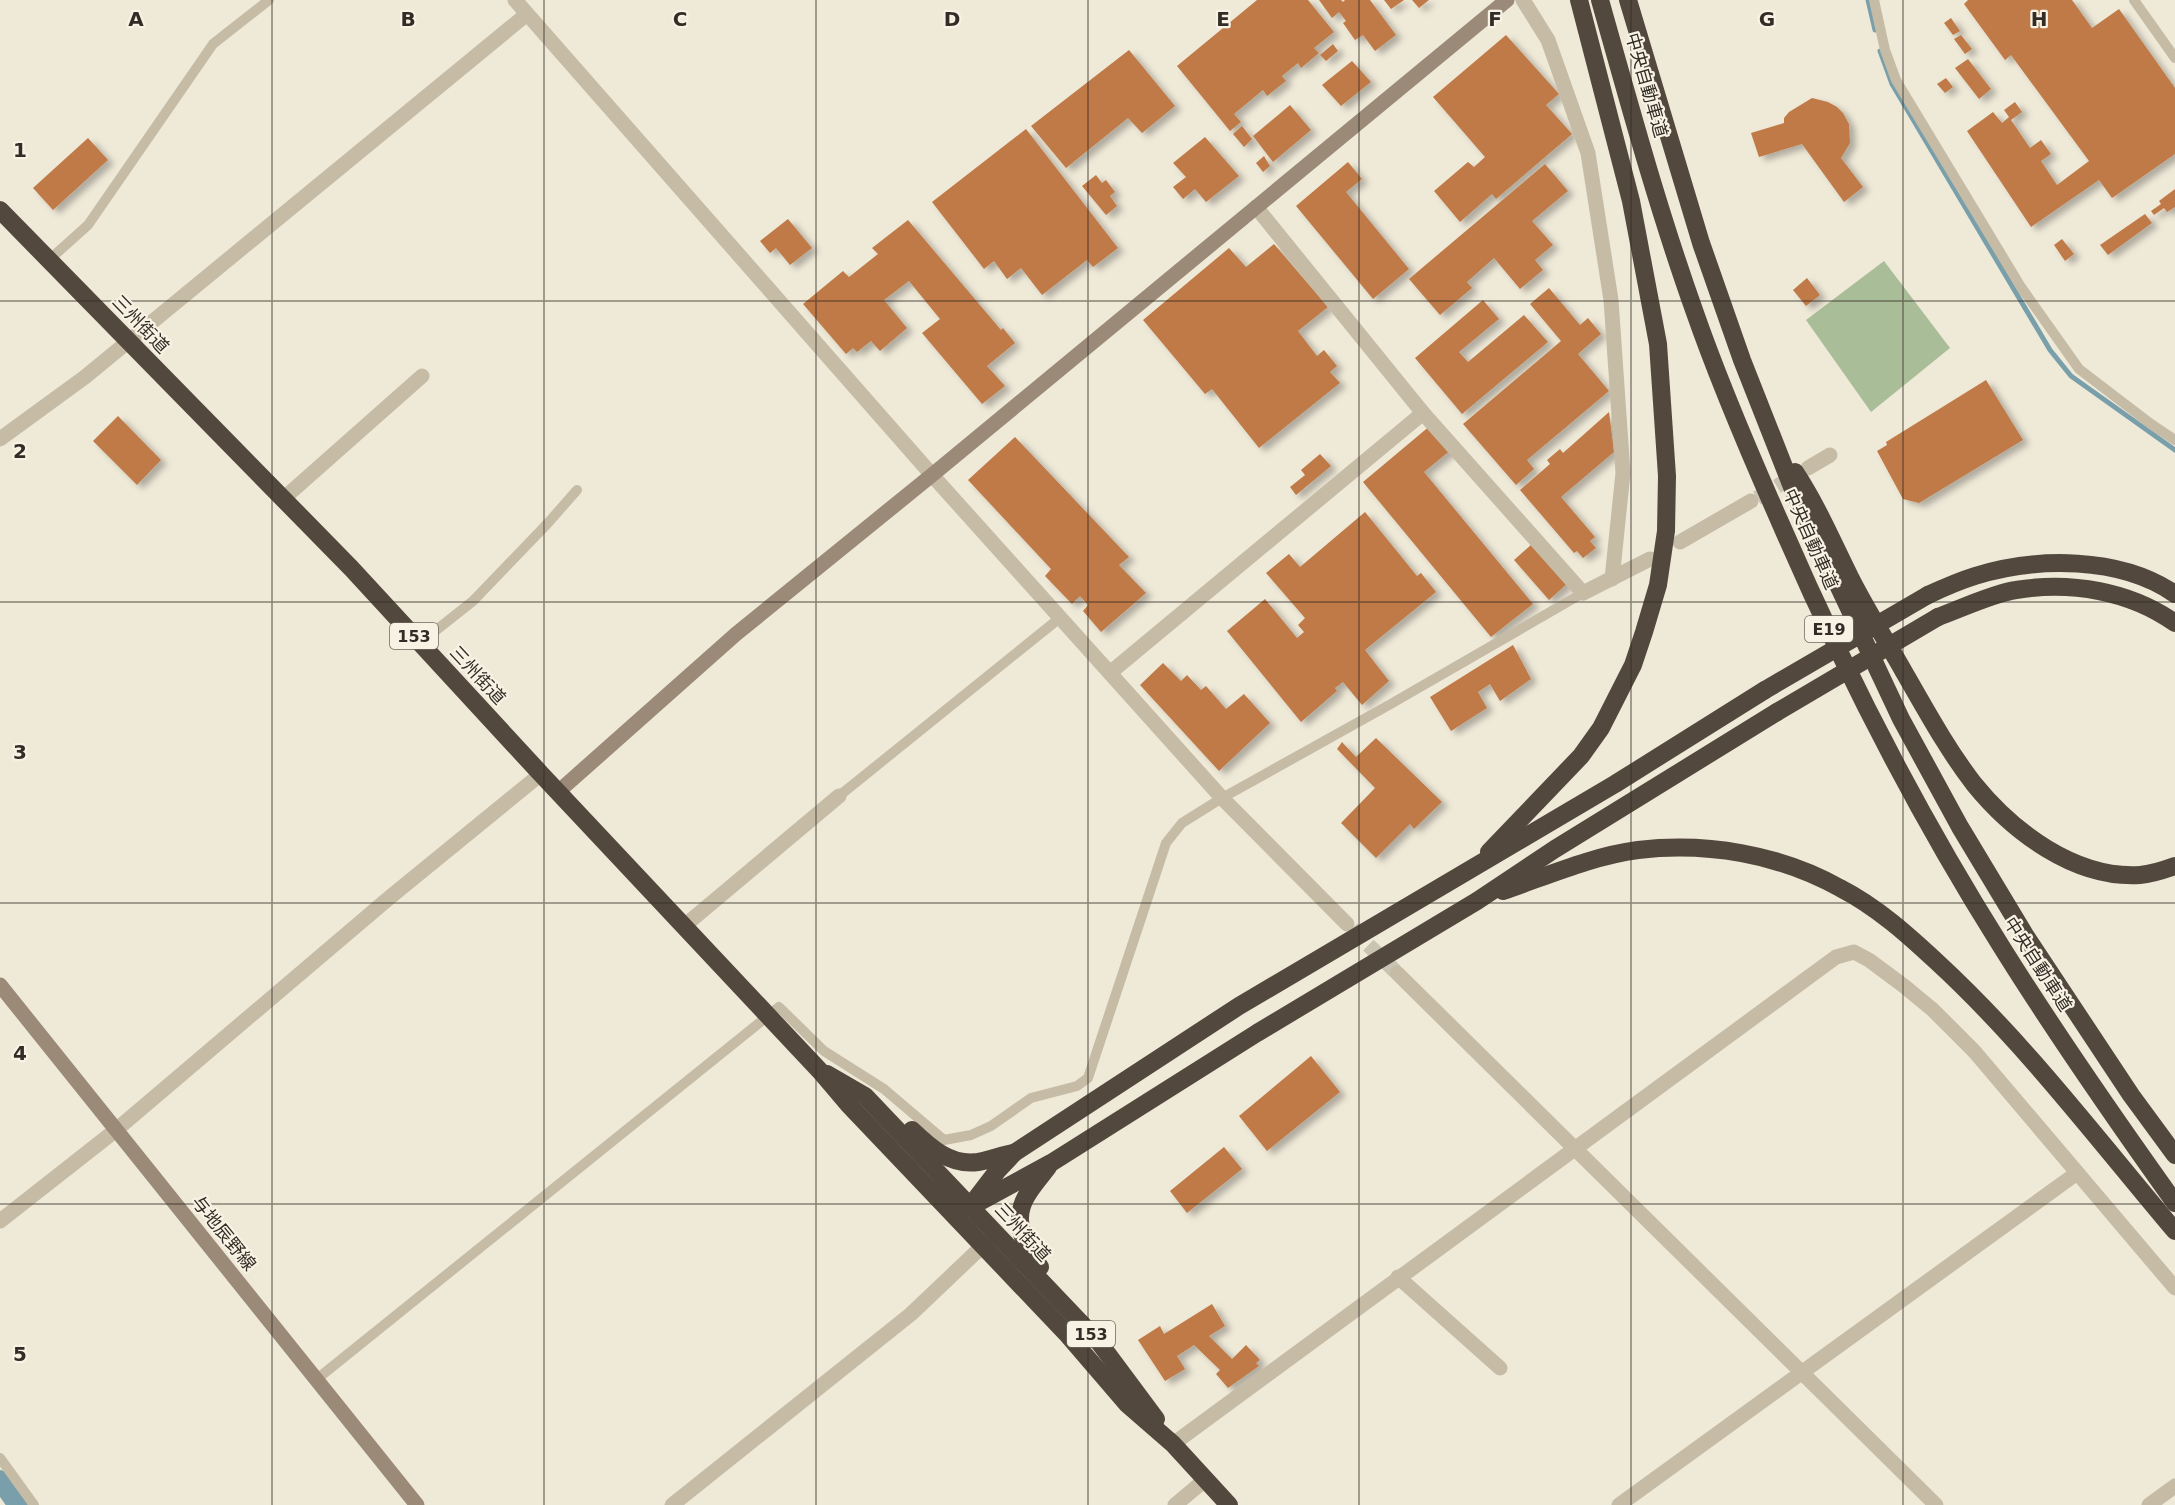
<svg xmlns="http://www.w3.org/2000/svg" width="2175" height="1505" viewBox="0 0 2175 1505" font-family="'DejaVu Sans','Noto Sans JP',sans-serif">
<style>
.green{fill:#aabd99}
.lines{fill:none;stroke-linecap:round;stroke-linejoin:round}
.stream{stroke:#799fab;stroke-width:5}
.canal{stroke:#799fab;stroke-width:20}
.building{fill:#bf7a46;filter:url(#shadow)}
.street-tunnel{stroke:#c9c3b4;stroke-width:15;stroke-dasharray:15 8;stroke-linecap:butt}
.lane{stroke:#c6bba5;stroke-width:10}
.street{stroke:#c6bba5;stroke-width:15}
.secondary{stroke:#9a8a77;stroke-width:15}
.highway{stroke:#53483d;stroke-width:18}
.highway-bridge{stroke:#53483d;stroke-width:18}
.grid{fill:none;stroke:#332c26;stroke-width:1.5;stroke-opacity:0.55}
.labels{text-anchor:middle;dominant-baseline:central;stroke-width:4.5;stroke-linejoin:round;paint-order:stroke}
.shield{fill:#f8f2e4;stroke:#6e675f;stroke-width:1.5}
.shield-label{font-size:16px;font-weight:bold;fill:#332c26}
.street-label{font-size:18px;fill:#332c26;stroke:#f8f2e4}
.grid-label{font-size:20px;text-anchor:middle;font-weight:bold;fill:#332c26;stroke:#f8f2e4;stroke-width:4.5;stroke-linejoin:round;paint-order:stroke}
</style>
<defs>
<filter id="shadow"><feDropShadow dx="6" dy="4" stdDeviation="3" flood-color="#0004"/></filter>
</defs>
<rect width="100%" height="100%" fill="#efe9d8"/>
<polygon class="green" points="1884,261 1950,348 1871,412 1806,320"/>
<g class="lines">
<g class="stream">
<polyline points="1868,0 1875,30"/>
<polyline points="1880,51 1892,84 2050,350 2071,376 2175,450"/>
</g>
<polyline class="canal" points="0,1480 18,1505"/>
</g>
<g class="building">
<polygon points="1257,0 1308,0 1334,32 1314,48 1319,53 1301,68 1298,63 1282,76 1286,81 1267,96 1263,90 1234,114 1241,122 1230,131 1177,66"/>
<polygon points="1319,0 1341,0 1343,2 1345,0 1370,0 1396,35 1375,51 1363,35 1355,40 1343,23 1346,21 1339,12 1332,18"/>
<polygon points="1384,0 1404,0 1391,9"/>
<polygon points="1412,0 1429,0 1419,8"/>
<polygon points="1968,0 2072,0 2092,28 2119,9 2175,88 2175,154 2112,198 2099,180 2031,227 1967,131 1993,112 2002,123 2009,117 2004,110 2015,102 2022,112 2011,120 2030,148 2041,140 2051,154 2041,161 2057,185 2089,161 2011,55 2005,60 1964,4"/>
<polygon points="1951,18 1960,31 1953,35 1944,23"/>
<polygon points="1506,35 1559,94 1546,105 1572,134 1496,199 1492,194 1460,222 1434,191 1468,162 1474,167 1485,157 1433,97"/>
<polygon points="1961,35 1972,49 1965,54 1954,39"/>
<polygon points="1333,44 1338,51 1326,61 1320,55"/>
<polygon points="1129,50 1175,106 1142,133 1128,118 1066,168 1031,126"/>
<polygon points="1968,59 1991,89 1979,99 1955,68"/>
<polygon points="1352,61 1371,82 1341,106 1322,85"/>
<polygon points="1946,78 1953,87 1945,93 1937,84"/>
<polygon points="1812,98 1828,102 1837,107 1843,113 1849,124 1850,143 1841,158 1863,187 1844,202 1802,144 1759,157 1751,133 1784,123 1784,118 1789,112"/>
<polygon points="1290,105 1311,130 1273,162 1253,136"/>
<polygon points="1242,126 1252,139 1244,147 1233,134"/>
<polygon points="1026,129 1118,248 1093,267 1087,260 1042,295 1021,268 1007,279 994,261 984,269 932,202"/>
<polygon points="1205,137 1239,176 1206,202 1195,189 1183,199 1173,187 1186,177 1173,163"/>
<polygon points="88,138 108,160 53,210 33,188"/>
<polygon points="1264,156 1270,166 1263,172 1256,163"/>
<polygon points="1348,162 1362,179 1346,192 1409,269 1373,299 1296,206"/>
<polygon points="1545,164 1568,191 1532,221 1553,245 1535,260 1543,270 1520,289 1494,258 1467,282 1472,288 1440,315 1409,279"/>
<polygon points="1096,175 1102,183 1106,180 1115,192 1110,196 1117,206 1106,215 1082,186"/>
<polygon points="2175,189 2175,207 2167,212 2164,208 2154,215 2151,211 2161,204 2159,201"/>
<polygon points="2145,214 2152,223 2108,255 2100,245"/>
<polygon points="788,219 812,248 790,265 776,248 770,253 760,241"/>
<polygon points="908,220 1001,330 1003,328 1015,343 987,366 1005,386 982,404 922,333 940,319 909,281 884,300 907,328 880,351 871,341 857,352 853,348 846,354 803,304 843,271 849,277 878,254 872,248"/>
<polygon points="2062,239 2074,254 2065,261 2054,245"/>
<polygon points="1274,244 1328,307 1298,331 1317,356 1324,350 1337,366 1330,372 1340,383 1259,448 1212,389 1205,394 1143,320 1229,248 1246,267"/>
<polygon points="1807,278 1820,295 1806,306 1793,290"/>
<polygon points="1549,288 1580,325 1588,318 1601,334 1578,354 1609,391 1527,460 1534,469 1516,485 1463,424 1561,341 1530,304"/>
<polygon points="1483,300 1499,319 1459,352 1468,362 1524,315 1548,342 1462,414 1415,358"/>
<polygon points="1986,380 2023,440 1919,503 1903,499 1877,451 1887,445 1886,442"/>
<polygon points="1609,412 1614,452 1561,497 1595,537 1590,541 1596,548 1583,558 1577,551 1574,553 1520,490 1550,464 1547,460 1560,449 1563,453"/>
<polygon points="118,416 161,460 137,485 93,441"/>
<polygon points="1431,425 1452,449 1424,472 1533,604 1491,637 1363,482"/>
<polygon points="1015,437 1129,557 1119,565 1146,593 1101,632 1083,611 1088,605 1080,596 1072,604 1045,576 1051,569 968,480"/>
<polygon points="1320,454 1331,466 1296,495 1290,487 1305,475 1301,470"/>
<polygon points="1365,512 1417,576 1421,573 1436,592 1365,650 1389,681 1362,705 1343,682 1335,688 1337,691 1301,722 1227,631 1265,599 1297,638 1304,632 1298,625 1305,618 1266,573 1289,554 1300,567"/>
<polygon points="1532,544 1568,583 1549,600 1514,560"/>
<polygon points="1513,645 1531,679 1500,701 1490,684 1478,692 1487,708 1451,731 1430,697"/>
<polygon points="1163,663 1181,681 1187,675 1201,690 1206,686 1226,709 1244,694 1270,723 1219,771 1140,685"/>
<polygon points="1376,738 1442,802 1414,829 1410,824 1376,858 1341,823 1375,788 1337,749 1342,742 1356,757"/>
<polygon points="1311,1056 1340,1092 1267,1151 1239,1116"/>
<polygon points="1224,1147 1242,1169 1187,1213 1170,1191"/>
<polygon points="1212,1304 1225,1326 1209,1336 1232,1359 1246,1345 1260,1360 1256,1363 1259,1366 1228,1388 1216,1374 1220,1370 1194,1345 1177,1356 1185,1369 1165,1381 1138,1340 1160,1326 1164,1334"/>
</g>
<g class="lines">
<g class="street-tunnel">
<polyline points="1757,498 1798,474"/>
<polyline points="1352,929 1397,973"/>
</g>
<g class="lane">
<polyline points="1874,0 1885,50 1896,80 2021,287 2079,369 2151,424 2175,440"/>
<polyline points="2134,0 2175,58"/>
<polyline points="49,260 88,225 213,44 269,0"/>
<polyline points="420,643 473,601 548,523 577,490"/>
<polyline points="839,796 1061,617"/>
<polyline points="317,1379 779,1007 824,1051 884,1089 944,1140 971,1135 991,1126 1031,1098 1077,1086 1088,1078 1092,1066 1166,843 1182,823 1222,798 1389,705 1583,593"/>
<polyline points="0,1458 34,1505"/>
</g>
<g class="street">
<polyline points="515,0 932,475 1222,798 1347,924"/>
<polyline points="1523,0 1548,40 1588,153 1611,300 1623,473 1612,579"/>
<polyline points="1423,413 1583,593 1650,559"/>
<polyline points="0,439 85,377 527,14"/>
<polyline points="1808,468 1830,455"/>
<polyline points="283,499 422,376"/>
<polyline points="1680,542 1751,501"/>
<polyline points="1111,672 1423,413 1256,207"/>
<polyline points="683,927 839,796"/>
<polyline points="1397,973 1936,1505"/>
<polyline points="0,1221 116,1130 389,898 541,774"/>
<polyline points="1398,1277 1500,1368"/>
<polyline points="1173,1444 1836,957 1854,952 1869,960 1904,986 1933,1010 1974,1051 2175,1288"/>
<polyline points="672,1505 911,1314 991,1238"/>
<polyline points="1175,1505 1206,1479"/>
<polyline points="1619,1505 2077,1173"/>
<polyline points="2149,1505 2175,1486"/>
</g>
<g class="secondary">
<polyline points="558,792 736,634 932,475 1507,0"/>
<polyline points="0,985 417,1505"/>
</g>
<g class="highway">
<path d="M 1600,0 C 1629,103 1658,209 1694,310 C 1719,382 1749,452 1780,522 C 1843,668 1916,811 2001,946 C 2056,1034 2115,1119 2175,1203"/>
<polyline points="1628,0 1701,243 1742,360 1792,487 1901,719 1960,827 2025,935 2131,1095 2175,1155"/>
<polyline points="0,210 351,568 541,774 820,1071 848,1104 1066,1333 1127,1404 1173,1444 1229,1505"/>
<path d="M 1795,472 C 1817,505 1832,541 1850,577 C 1866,609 1886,640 1904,672 C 1926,710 1947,749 1974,784 C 2013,832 2075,879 2140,875 C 2152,874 2164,870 2175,866"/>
<path d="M 1928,595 C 1943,588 1959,581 1975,576 C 2036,557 2120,556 2175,594"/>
<path d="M 1938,617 C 1960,609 1994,593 2016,590 C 2071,581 2130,591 2175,623"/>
<polyline points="1489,852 1581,756 1601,728 1633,665 1644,632 1658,585 1666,531 1667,476 1658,344 1631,201 1579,0"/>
<path d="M 1503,891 C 1547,876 1592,856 1638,850 C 1707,842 1779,854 1840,888 C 1877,907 1908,935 1937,962 C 2025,1043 2098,1140 2175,1231"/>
<polyline points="827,1074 865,1096 1098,1341 1156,1419"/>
<path d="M 912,1130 C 930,1147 950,1166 978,1162 C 990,1160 1002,1155 1014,1153"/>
<polyline points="938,1192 947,1199 970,1207 1051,1163 1257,1033 1477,901 1555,849 1777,712"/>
<polyline points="975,1200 998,1170 1014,1153 1239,1006 1615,784 1765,690"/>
<path d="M 1040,1267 C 1027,1251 1015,1227 1022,1206 C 1026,1192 1040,1178 1048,1167"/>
</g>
<g class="highway-bridge">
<polyline points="1765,690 1928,595"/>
<polyline points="1777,712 1938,617"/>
</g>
</g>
<path class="grid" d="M 272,0 L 272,1505M 544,0 L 544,1505M 816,0 L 816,1505M 1088,0 L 1088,1505M 1359,0 L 1359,1505M 1631,0 L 1631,1505M 1903,0 L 1903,1505M 0,301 L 2175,301M 0,602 L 2175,602M 0,903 L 2175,903M 0,1204 L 2175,1204"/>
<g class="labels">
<g class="shield">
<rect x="1805" y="616" width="48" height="26" rx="4.5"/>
<rect x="390" y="623" width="48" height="26" rx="4.5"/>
<rect x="1067" y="1321" width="48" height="26" rx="4.5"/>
</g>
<g class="shield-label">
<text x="1829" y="629">E19</text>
<text x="414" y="636">153</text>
<text x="1091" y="1334">153</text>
</g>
<g class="street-label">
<text transform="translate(1647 85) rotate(74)">中央自動車道</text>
<text transform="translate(141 324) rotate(46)">三州街道</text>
<text transform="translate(1811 539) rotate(66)">中央自動車道</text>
<text transform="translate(478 675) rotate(47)">三州街道</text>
<text transform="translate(2038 964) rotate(57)">中央自動車道</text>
<text transform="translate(1023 1232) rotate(47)">三州街道</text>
<text transform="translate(224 1233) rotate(51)">与地辰野線</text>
</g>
</g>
<g class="grid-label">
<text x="136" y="26">A</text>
<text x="408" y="26">B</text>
<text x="680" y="26">C</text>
<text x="952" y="26">D</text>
<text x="1223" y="26">E</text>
<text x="1495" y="26">F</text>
<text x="1767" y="26">G</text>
<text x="2039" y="26">H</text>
<text x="20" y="157">1</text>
<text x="20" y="458">2</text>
<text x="20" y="759">3</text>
<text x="20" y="1060">4</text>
<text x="20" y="1361">5</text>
</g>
</svg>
